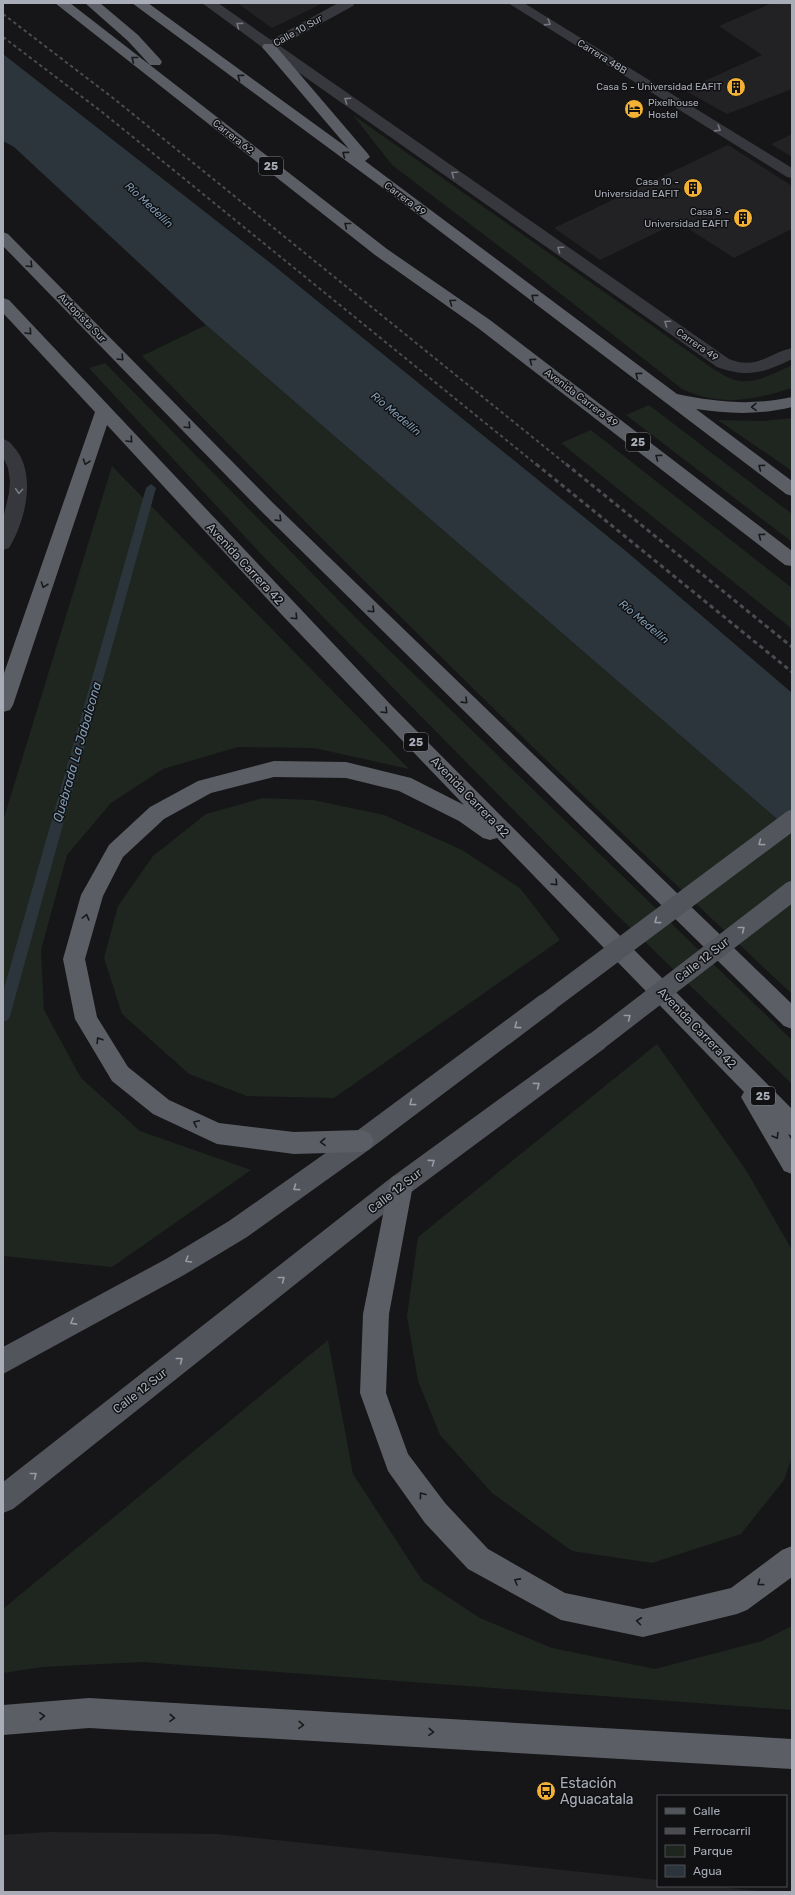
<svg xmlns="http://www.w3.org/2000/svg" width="795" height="1895" viewBox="0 0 795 1895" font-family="Rubik,sans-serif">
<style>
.built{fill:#222225}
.green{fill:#1e261f}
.water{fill:#2c353c}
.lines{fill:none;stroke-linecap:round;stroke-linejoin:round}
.stream{fill:#2c353c;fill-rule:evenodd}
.minor{fill:#37383d;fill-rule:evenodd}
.primary{fill:#53555c;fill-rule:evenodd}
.trunk{fill:#5b5e65;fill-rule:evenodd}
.rail-far1{stroke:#4a4c52;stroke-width:2;stroke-dasharray:3.5 3;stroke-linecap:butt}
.rail{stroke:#4a4c52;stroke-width:3;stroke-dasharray:4.5 3.5;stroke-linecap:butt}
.primary-bridge{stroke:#53555c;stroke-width:20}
.oneway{stroke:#757881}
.oneway2{stroke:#18191b}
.oneway3{stroke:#979ba6}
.labels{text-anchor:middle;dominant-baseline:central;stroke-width:3;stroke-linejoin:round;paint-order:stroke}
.far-street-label{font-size:10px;fill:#a8adb8;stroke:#111113}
.far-poi-label{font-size:10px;fill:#a8adb8;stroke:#111113;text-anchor:end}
.shield{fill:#111113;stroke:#7b7e86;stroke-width:1}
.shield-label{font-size:11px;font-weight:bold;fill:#a8adb8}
.far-water-label{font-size:11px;font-style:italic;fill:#7f9bb3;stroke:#111113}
.street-label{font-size:12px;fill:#a8adb8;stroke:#111113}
.water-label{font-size:13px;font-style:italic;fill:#7f9bb3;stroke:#111113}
.near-poi-label{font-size:14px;fill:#a8adb8;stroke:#111113;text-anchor:start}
</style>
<rect width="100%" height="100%" fill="#161618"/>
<g class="built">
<polygon points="237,3 323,3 272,28"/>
<polygon points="772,3 792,3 792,89 727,114 684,90 762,55 719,26"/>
<polygon points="792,134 792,157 771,144"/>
<polygon points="728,145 792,186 792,229 734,258 678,222 600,260 554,228"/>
<polygon points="48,1832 218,1834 658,1880 658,1886 712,1886 769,1892 3,1892 3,1835"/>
</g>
<g class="green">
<path d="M 353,115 L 715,370 C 721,373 728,378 735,380 C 754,385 775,373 792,365 L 792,388 C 754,400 720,407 682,389 L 520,262 L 392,165 Z"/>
<path d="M 206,325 L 792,832 L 792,994 C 570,787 354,573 142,356 Z"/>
<polygon points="105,363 361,623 792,1040 792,1084 614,912 260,553 89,368"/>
<polygon points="649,405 792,514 792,542 626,415"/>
<polygon points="792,418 792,471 718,420 763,421"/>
<polygon points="591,430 792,588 792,629 561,443"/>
<polygon points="112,466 409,769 314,748 238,747 163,769 111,803 67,855 41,950 44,1010 81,1078 140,1131 251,1170 112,1267 3,1256 3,821"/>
<polygon points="263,798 313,800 384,815 462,850 520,888 560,940 334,1098 247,1096 189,1074 122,1014 104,958 118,906 153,856 206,814"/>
<polygon points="657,1044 746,1170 792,1250 792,1457 784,1480 741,1534 652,1563 572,1551 492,1493 440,1435 418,1381 407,1316 418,1237"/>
<polygon points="328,1340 353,1474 422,1580 480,1618 552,1648 655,1669 762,1641 792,1626 792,1710 142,1662 42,1667 3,1673 3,1609"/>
</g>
<polygon class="water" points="3,54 273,265 627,552 792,693 792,832 206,325 14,147 3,141"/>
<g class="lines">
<polygon class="stream" points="151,484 156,488 10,1016 8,1020 3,1022 3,992 146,488"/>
<g class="minor">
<path d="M 202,3 L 218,3 L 271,40 L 338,3 L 355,3 L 353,6 L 280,46 L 729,359 C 757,370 767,354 792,348 L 792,359 C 764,373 748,378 717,367 L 268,51 L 264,50 L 262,47 Z"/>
<polygon points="508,3 524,3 792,168 792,178 787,177"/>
<path d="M 3,439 C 10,441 12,445 17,451 C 36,477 25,522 9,548 L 3,550 L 3,519 L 9,493 L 10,481 L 8,468 L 3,457 Z"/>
</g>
<g class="primary">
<polygon points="548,992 556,995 559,1002 556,1009 370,1149 247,1237 184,1275 3,1374 3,1347 166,1259 229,1221 354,1133 540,995"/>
<polygon points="597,1031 605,1034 608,1041 605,1048 410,1193 13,1509 3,1513 3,1482 392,1177 589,1034"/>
</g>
<g class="trunk">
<polygon points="55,3 70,3 387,249 490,320 792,551 792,566 785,565 478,328 375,255"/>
<polygon points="85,3 100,3 138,35 160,59 162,62 160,65 150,65 128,41"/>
<path d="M 132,3 L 148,3 L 349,149 L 262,47 L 264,44 L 274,44 L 368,154 L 370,157 L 365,161 L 677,394 C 715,402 753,406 792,397 L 792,407 C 760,415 728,414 696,409 L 792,481 L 792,496 L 786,494 L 383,188 Z"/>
<polygon points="3,232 8,234 272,502 792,1004 792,1029 784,1026 260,510 3,246"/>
<polygon points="3,298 9,300 392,706 792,1109 792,1136 788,1134 792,1141 792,1174 784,1171 745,1104 741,1097 744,1092 497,838 490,840 483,838 459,821 399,791 346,778 274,777 211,793 164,819 123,857 103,896 85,959 97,1017 128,1067 169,1100 219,1123 294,1132 362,1130 370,1133 374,1141 370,1149 362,1152 294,1154 217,1144 153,1114 112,1081 75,1019 63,959 81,895 109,845 150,807 198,781 274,761 346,762 411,778 464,805 282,615 107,425 13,705 10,710 3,712 3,676 95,412 3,313"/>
<polygon points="401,1174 410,1177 413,1185 389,1314 386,1393 408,1454 445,1503 488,1549 565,1593 643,1609 731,1588 782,1550 792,1546 792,1577 747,1610 737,1614 643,1637 561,1620 468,1569 425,1523 388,1471 360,1393 363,1314 389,1185 392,1177"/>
<polygon points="89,1698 792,1739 792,1769 89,1728 3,1735 3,1705"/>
</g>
<g class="rail-far1">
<polyline points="3,14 113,98 567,465"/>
<polyline points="3,37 102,112 537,465"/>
</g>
<g class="rail">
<polyline points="536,464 792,672"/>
<polyline points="566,464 792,647"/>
</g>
<g class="primary-bridge">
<polyline points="548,1002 792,820"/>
<polyline points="597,1041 792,891"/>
</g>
</g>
<defs><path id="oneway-chevron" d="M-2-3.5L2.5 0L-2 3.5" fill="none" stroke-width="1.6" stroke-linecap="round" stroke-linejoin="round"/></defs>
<g class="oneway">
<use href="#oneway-chevron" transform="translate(548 23) rotate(32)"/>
<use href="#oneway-chevron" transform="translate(239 25) rotate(-144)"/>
<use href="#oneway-chevron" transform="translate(347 100) rotate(-146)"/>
<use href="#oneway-chevron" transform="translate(718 129) rotate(32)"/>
<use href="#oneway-chevron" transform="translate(454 174) rotate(-145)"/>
<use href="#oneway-chevron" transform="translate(560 249) rotate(-145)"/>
<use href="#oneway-chevron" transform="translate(667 323) rotate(-145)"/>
<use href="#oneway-chevron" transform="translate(19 491) rotate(94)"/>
</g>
<g class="oneway2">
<use href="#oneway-chevron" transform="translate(134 59) rotate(-142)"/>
<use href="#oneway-chevron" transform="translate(240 77) rotate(-144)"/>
<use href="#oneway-chevron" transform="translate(345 154) rotate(-144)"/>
<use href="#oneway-chevron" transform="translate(347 225) rotate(-142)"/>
<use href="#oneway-chevron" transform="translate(30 265) rotate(45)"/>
<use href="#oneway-chevron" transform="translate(534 297) rotate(-143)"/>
<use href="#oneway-chevron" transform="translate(452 302) rotate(-145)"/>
<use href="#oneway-chevron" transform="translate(29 332) rotate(47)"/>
<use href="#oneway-chevron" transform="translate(121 358) rotate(46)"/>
<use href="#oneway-chevron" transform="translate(532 361) rotate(-143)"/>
<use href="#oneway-chevron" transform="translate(638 375) rotate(-143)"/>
<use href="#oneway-chevron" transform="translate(754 407) rotate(178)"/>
<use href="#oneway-chevron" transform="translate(188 426) rotate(46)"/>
<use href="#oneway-chevron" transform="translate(130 440) rotate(47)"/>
<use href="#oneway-chevron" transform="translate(658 457) rotate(-143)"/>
<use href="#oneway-chevron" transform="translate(86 462) rotate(109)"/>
<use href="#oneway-chevron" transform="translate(761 467) rotate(-143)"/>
<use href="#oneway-chevron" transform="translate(279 519) rotate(44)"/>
<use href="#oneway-chevron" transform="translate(761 536) rotate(-143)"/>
<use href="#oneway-chevron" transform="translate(44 585) rotate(109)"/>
<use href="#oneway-chevron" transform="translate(372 610) rotate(44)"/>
<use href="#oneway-chevron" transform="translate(295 617) rotate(46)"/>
<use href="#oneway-chevron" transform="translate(465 701) rotate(44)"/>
<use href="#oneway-chevron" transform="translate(385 711) rotate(46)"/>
<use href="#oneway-chevron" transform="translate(555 883) rotate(46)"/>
<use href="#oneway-chevron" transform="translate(86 917) rotate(-75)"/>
<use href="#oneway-chevron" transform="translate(99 1040) rotate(-122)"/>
<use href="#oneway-chevron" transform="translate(196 1123) rotate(-155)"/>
<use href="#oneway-chevron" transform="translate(776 1136) rotate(59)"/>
<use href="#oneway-chevron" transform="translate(323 1142) rotate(178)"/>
<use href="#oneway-chevron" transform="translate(422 1495) rotate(-127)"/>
<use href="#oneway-chevron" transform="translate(517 1581) rotate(-151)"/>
<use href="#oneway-chevron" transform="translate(760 1583) rotate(144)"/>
<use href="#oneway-chevron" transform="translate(639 1621) rotate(-173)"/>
<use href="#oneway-chevron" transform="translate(42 1716) rotate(-4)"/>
<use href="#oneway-chevron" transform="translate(172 1718) rotate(3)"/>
<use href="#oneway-chevron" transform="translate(301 1725) rotate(3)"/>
<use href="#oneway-chevron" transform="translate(431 1732) rotate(3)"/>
</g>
<g class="oneway3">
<use href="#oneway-chevron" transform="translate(761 843) rotate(143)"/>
<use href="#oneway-chevron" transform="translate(657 921) rotate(143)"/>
<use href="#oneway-chevron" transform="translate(742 929) rotate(-38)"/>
<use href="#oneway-chevron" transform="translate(628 1017) rotate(-38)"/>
<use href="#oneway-chevron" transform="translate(517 1026) rotate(143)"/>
<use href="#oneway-chevron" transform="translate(537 1085) rotate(-36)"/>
<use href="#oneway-chevron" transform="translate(412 1103) rotate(143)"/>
<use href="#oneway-chevron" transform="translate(432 1162) rotate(-36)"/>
<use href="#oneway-chevron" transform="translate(296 1188) rotate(144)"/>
<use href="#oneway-chevron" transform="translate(188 1260) rotate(149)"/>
<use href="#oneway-chevron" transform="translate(282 1279) rotate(-38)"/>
<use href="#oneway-chevron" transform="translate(73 1322) rotate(151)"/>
<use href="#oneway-chevron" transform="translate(180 1360) rotate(-38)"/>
<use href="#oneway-chevron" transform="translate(34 1475) rotate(-38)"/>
</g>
<defs>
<g id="building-disc" transform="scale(1)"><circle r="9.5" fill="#f2b134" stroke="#111113"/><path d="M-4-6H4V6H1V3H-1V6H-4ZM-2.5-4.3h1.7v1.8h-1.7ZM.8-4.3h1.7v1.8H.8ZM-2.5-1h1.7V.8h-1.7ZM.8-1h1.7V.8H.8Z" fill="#111"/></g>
<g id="hotel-disc" transform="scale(1)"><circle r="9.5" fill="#f2b134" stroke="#111113"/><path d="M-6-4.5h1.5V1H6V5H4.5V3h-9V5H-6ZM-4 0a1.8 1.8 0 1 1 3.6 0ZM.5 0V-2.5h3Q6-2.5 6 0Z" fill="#111"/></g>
<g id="bus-disc" transform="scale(1)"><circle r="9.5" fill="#f2b134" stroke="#111113"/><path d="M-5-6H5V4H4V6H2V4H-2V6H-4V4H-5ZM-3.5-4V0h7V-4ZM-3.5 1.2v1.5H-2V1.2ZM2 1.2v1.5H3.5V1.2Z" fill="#111"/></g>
</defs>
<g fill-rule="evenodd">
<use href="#building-disc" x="736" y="87"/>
<use href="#hotel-disc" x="634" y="109"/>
<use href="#building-disc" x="693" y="188"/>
<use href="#building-disc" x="743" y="218"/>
<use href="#bus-disc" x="546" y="1791"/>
</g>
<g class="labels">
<g class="far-street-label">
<text transform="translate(298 31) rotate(-29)">Calle 10 Sur</text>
<text transform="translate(602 57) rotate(32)">Carrera 48B</text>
<text transform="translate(233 137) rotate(38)">Carrera 62</text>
<text transform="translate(405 199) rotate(37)">Carrera 49</text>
<text transform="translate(82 318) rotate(46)">Autopista Sur</text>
<text transform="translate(697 345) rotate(35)">Carrera 49</text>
<text transform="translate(581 398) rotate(37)">Avenida Carrera 49</text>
</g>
<g class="far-poi-label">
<text x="722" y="87">Casa 5 - Universidad EAFIT</text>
<text x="648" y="103" text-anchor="start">Pixelhouse<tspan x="648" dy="12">Hostel</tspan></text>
<text x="679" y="182">Casa 10 -<tspan x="679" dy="12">Universidad EAFIT</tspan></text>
<text x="729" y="212">Casa 8 -<tspan x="729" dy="12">Universidad EAFIT</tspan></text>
</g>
<g class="shield">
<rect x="259" y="157" width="24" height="18" rx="3"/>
<rect x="626" y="433" width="24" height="18" rx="3"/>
<rect x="404" y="733" width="24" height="18" rx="3"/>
<rect x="751" y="1087" width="24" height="18" rx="3"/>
</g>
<g class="shield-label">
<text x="271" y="166">25</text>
<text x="638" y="442">25</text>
<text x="416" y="742">25</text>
<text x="763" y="1096">25</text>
</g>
<g class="far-water-label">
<text transform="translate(149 205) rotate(43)">Río Medellín</text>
<text transform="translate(396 414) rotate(40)">Río Medellín</text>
<text transform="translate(644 622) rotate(40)">Río Medellín</text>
</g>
<g class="street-label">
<text transform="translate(245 564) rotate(47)">Avenida Carrera 42</text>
<text transform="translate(470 797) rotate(46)">Avenida Carrera 42</text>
<text transform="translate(702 960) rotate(-38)">Calle 12 Sur</text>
<text transform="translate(697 1028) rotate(46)">Avenida Carrera 42</text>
<text transform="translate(395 1191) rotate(-38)">Calle 12 Sur</text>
<text transform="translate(140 1391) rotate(-38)">Calle 12 Sur</text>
</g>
<g class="water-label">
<text transform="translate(77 752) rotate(-74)">Quebrada La Jabalcona</text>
</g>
<g class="near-poi-label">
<text x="560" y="1783">Estación<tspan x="560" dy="16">Aguacatala</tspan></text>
</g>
</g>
<rect width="795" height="1895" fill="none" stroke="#a8adb8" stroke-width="8"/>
<rect x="657" y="1795" width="130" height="92" fill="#111113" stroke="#4d4f55"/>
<rect x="665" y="1808" width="20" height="6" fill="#53555c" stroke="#4d4f55"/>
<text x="693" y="1815" font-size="12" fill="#a8adb8">Calle</text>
<rect x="665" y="1828" width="20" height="6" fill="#4a4c52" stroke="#4d4f55"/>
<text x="693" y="1835" font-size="12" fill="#a8adb8">Ferrocarril</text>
<rect x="665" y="1845" width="20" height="12" fill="#1e261f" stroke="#4d4f55"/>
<text x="693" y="1855" font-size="12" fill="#a8adb8">Parque</text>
<rect x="665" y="1865" width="20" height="12" fill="#2c353c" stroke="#4d4f55"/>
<text x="693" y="1875" font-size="12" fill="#a8adb8">Agua</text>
</svg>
